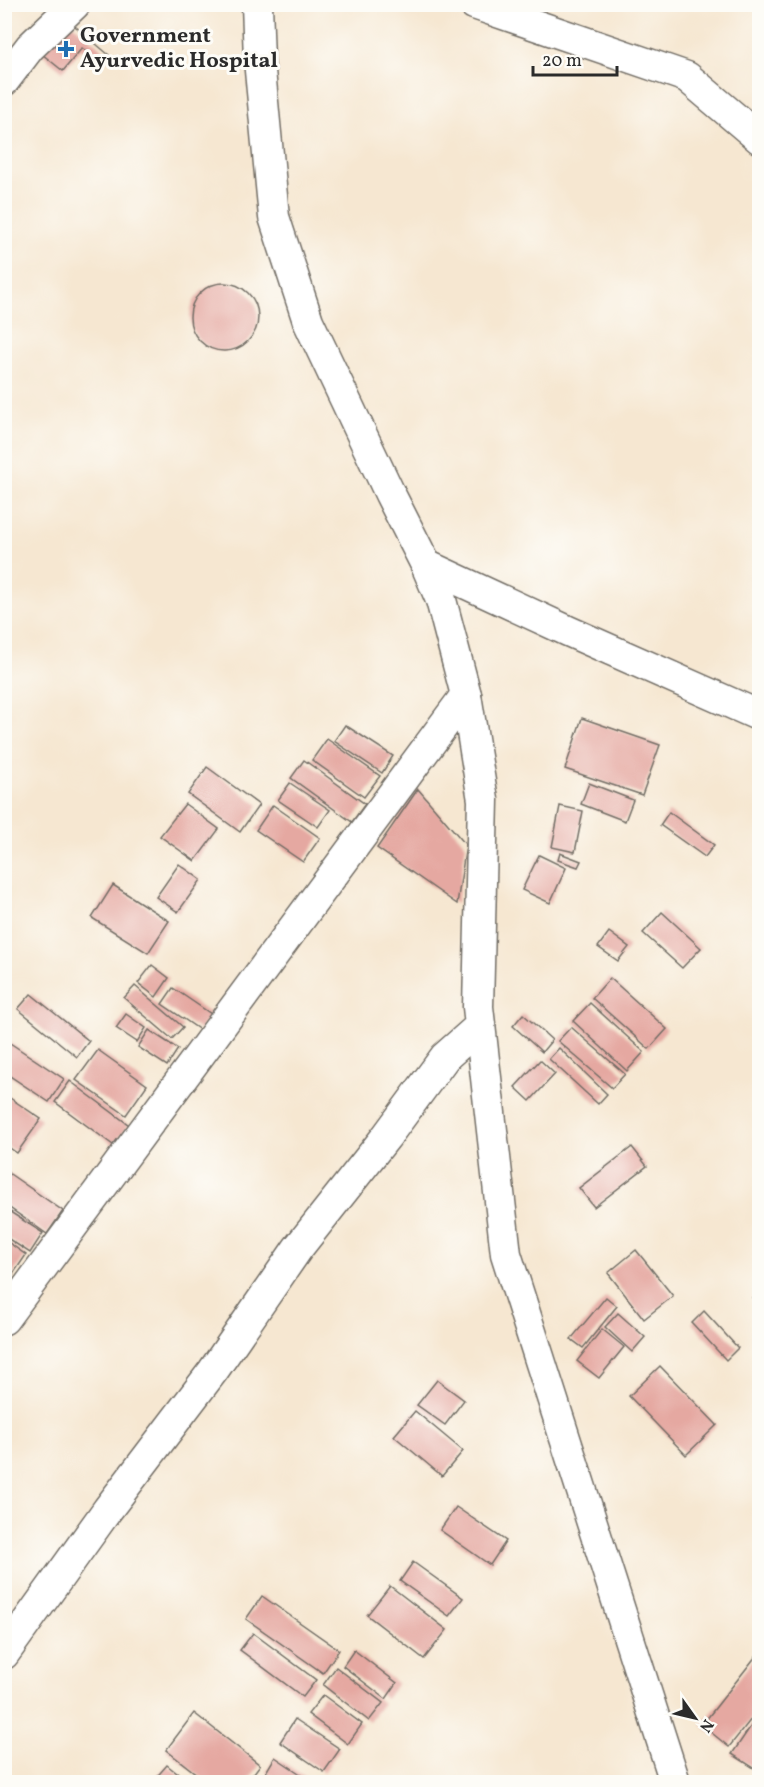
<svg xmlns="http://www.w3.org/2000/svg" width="764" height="1787" viewBox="0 0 764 1787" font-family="Vollkorn,serif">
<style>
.building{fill:#e5a8a1}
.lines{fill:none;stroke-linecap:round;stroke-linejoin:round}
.minor-casing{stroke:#726d65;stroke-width:33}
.minor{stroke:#fff;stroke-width:30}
.poi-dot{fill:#1f6fb2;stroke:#fdfcf7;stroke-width:2}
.labels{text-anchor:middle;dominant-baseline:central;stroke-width:6;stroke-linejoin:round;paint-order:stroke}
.poi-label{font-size:22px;font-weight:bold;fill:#2b2b2b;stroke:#fdfcf7;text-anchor:start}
</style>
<rect width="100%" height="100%" fill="#fdfcf7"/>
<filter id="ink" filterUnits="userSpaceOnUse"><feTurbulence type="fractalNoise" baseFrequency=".0167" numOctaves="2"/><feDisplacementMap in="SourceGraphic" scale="12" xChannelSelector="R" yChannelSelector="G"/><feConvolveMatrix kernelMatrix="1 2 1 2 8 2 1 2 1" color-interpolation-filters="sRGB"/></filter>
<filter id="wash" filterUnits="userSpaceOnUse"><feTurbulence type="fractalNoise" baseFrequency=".008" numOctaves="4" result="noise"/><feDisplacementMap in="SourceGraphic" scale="24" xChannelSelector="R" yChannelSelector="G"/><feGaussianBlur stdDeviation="1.35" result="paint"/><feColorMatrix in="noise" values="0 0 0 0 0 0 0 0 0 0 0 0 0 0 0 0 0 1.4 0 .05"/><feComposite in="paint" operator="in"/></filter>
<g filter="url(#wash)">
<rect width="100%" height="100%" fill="#f6e7d1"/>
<g id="blocks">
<g class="building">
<polygon points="69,21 109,55 102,64 82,48 63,71 42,54"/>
<circle cx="224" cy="317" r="34"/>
<polygon points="582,718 660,745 642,795 565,769"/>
<polygon points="345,725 393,756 382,773 334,741"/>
<polygon points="327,739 380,776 364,797 312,760"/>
<polygon points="304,760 365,804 352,822 291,778"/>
<polygon points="207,767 259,805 240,832 188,794"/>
<polygon points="290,783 330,810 318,827 278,800"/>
<polygon points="589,783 633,800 625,821 581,804"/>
<polygon points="418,789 466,845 457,904 377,848"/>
<polygon points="185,804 219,829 195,861 160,836"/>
<polygon points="273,805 320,838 303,862 256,830"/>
<polygon points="560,806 583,811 575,852 552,847"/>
<polygon points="669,812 714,845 705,857 660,825"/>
<polygon points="560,853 581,861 578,867 558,860"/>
<polygon points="539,855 566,868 550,903 522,890"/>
<polygon points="179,864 201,880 178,912 156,897"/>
<polygon points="113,885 169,921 148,953 92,918"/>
<polygon points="662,912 701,948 682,968 643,933"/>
<polygon points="609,932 629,947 618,961 598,947"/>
<polygon points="152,965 169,978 156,997 138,983"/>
<polygon points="610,978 667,1029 649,1049 592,998"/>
<polygon points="135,986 183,1027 172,1039 124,998"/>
<polygon points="173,988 211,1014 200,1030 162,1004"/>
<polygon points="31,994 89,1041 77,1057 18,1009"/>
<polygon points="590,1003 644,1052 627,1071 573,1021"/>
<polygon points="126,1014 146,1028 137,1042 116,1028"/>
<polygon points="523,1014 552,1040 542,1052 513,1026"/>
<polygon points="571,1027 625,1074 612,1088 558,1041"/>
<polygon points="149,1030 178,1049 167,1066 138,1047"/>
<polygon points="4,1039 64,1079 49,1102 4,1072"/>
<polygon points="559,1048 607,1094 598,1104 549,1059"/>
<polygon points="98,1050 147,1085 126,1115 76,1080"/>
<polygon points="540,1060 555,1074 530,1101 515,1087"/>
<polygon points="70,1081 129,1125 113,1145 55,1102"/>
<polygon points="4,1094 41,1119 17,1153 4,1144"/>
<polygon points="632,1147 647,1166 594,1207 579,1188"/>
<polygon points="7,1172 63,1211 47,1234 4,1204 4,1175"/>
<polygon points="4,1208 43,1233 30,1253 4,1236"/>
<polygon points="5,1240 26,1255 7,1283 5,1281"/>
<polygon points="636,1250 673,1296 644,1319 608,1273"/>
<polygon points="760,1293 760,1306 753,1298"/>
<polygon points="606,1297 617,1306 583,1348 571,1339"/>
<polygon points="704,1311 738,1348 726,1360 692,1323"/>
<polygon points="618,1313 645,1337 632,1352 605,1327"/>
<polygon points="602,1329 624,1347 599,1378 577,1361"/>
<polygon points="660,1366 717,1425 686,1455 629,1396"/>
<polygon points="437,1380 464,1400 445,1425 417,1405"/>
<polygon points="415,1411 463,1451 442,1476 394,1436"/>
<polygon points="456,1507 506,1541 490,1565 440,1530"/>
<polygon points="413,1562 463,1598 449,1616 400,1581"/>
<polygon points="390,1586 447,1630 424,1659 367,1615"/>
<polygon points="262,1596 339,1650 323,1673 246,1619"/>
<polygon points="253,1633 316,1680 303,1697 240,1650"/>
<polygon points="354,1650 397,1683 386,1699 343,1666"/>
<polygon points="760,1651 760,1708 729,1747 702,1725"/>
<polygon points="336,1667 383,1703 369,1721 323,1685"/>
<polygon points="323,1695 362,1724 348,1744 308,1714"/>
<polygon points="194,1713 260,1765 247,1782 207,1782 166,1750"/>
<polygon points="295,1719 340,1749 324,1772 280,1742"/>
<polygon points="755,1720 760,1723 760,1772 732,1754"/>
<polygon points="275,1757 308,1779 305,1782 282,1782 266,1772"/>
<polygon points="167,1765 188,1782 153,1781"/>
</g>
</g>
</g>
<g filter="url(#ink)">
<use href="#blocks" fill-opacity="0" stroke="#726d65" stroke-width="1.5"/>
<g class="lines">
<g class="minor-casing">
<g id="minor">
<polyline points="257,4 259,60 274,217 308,321 390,494 426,565 441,600 466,695 483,800 478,1007 506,1254 675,1782"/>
<polyline points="474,4 687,77 760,139"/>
<polyline points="4,81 30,47 75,4"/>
<polyline points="426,565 568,631 760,716"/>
<polyline points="4,1319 466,695"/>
<polyline points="4,1654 108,1509 213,1371 298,1248 386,1137 445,1057 480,1026"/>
</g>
</g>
<use href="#minor" class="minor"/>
</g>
</g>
<path class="poi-dot" d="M63 40h6v6h6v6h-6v6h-6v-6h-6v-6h6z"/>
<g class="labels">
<g class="poi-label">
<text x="80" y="36">Government<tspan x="80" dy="25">Ayurvedic Hospital</tspan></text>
</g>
</g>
<rect width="764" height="1787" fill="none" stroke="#fdfcf7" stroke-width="24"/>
<g transform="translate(695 1718) rotate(124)" stroke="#fdfcf7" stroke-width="4.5" paint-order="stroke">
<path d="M0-4.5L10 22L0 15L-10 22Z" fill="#2b2b2b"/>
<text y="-9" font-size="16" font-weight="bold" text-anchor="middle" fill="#2b2b2b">N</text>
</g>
<path d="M533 66v9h84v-9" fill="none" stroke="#2b2b2b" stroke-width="3"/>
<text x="542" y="66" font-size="18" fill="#2b2b2b" stroke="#fdfcf7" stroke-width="4.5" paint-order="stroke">20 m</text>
</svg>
